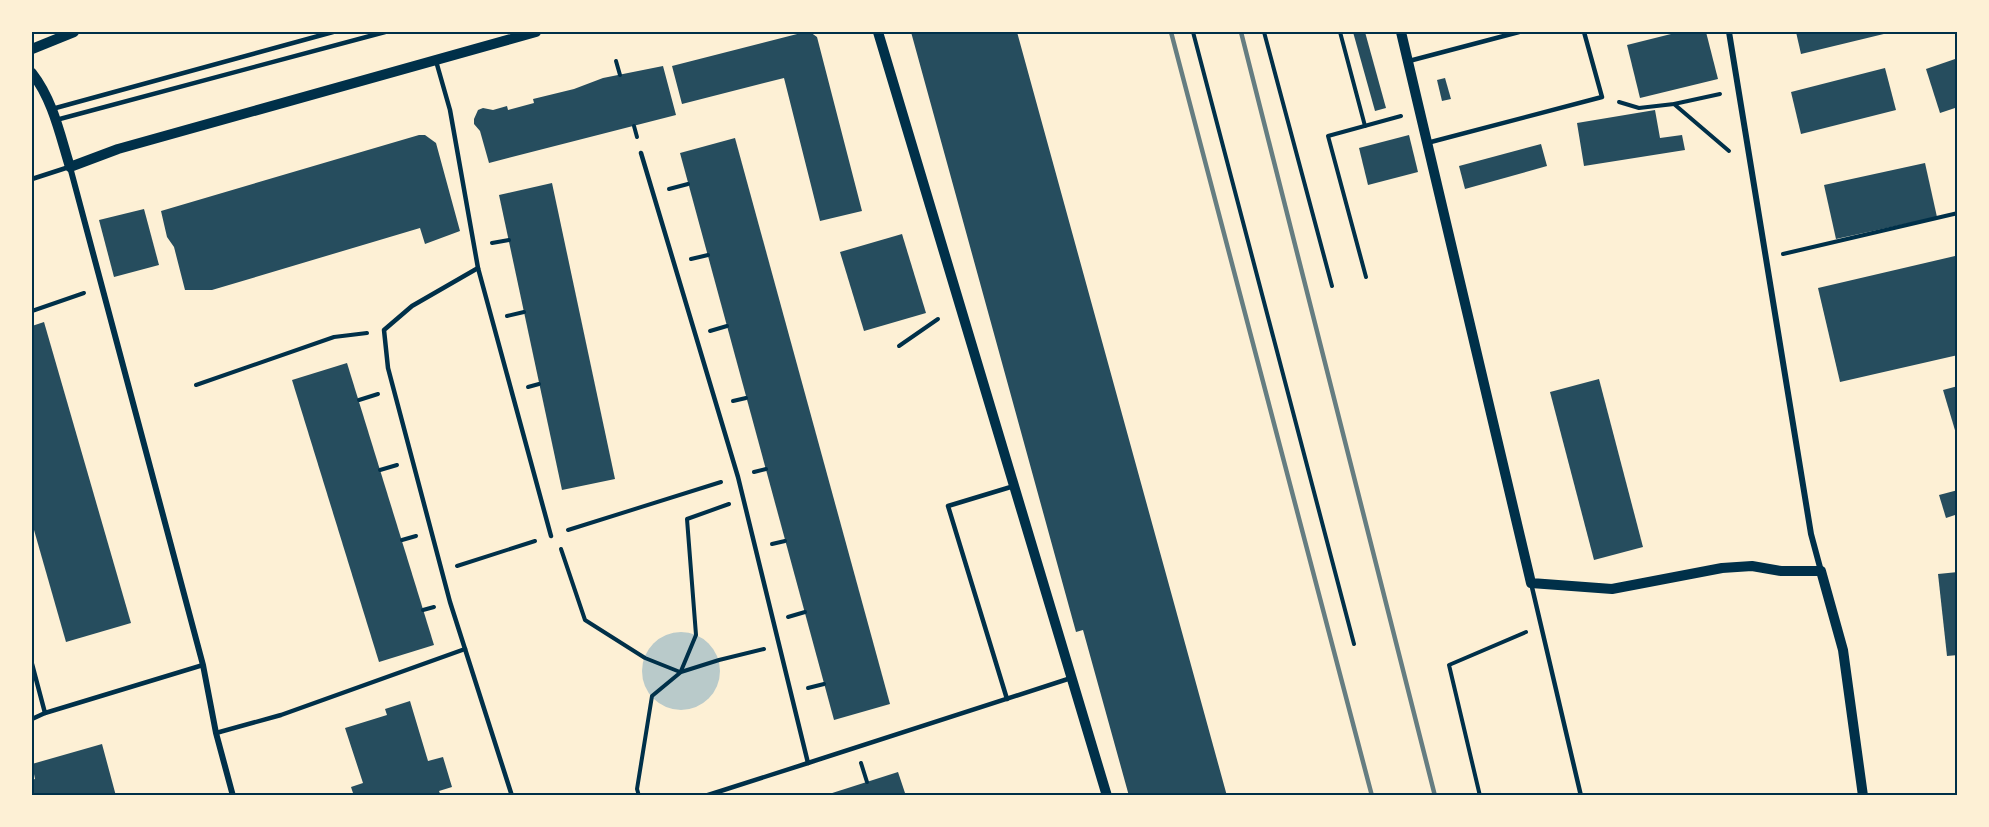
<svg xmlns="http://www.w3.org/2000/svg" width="1989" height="827" viewBox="0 0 1989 827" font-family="'Alegreya Sans',sans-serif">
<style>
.green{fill:#b9caca}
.building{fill:#264d5e}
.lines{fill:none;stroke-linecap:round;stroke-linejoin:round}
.path{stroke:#003049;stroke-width:4}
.service{stroke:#003049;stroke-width:4.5}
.minor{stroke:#003049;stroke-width:6}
.tertiary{stroke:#003049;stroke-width:10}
.rail{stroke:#657d81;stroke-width:4.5}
.neatline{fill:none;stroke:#003049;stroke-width:2}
</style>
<rect width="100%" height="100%" fill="#fdf0d5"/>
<circle class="green" cx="681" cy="671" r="39"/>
<g class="building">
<polygon points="805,32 810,32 817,37 862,211 820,221 784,78 682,104 672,66"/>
<polygon points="911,32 1017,32 1227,796 1129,796 1083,630 1076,632"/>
<polygon points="1353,32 1365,32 1386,108 1375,111"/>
<polygon points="1679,32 1706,32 1718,79 1640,98 1627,45"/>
<polygon points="1796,32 1892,32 1801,54"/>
<polygon points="1958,58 1958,107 1940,113 1926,69"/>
<polygon points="663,66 676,115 489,163 480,131 474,124 474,119 478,110 483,108 493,110 507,106 508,110 534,103 533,99 574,89 603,78"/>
<polygon points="1885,68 1896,110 1801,134 1791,92"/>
<polygon points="1445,78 1451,99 1442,101 1437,80"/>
<polygon points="1655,110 1660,138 1682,135 1685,150 1584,166 1577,123"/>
<polygon points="419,135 425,135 436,143 460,231 425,244 420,228 212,290 185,290 174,247 167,237 161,211"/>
<polygon points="1409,135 1418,172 1368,185 1359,148"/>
<polygon points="735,138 890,704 834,720 680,153"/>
<polygon points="1541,144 1547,166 1465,189 1459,166"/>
<polygon points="1925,163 1937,217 1836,239 1824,185"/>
<polygon points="552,183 615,479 562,490 499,195"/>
<polygon points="144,209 159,265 114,277 99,220"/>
<polygon points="902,234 926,313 864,331 840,252"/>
<polygon points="1955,256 1958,265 1958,355 1840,382 1818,288"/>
<polygon points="44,322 131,623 66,642 32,523 32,326"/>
<polygon points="347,363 434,645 379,662 292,380"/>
<polygon points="1599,379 1643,547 1594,560 1550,392"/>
<polygon points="1958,386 1958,437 1957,437 1943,390"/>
<polygon points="1958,490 1958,514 1946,518 1939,495"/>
<polygon points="1958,572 1958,655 1947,656 1938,574"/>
<polygon points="410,701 428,761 443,757 452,787 439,791 441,796 354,796 351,787 363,783 345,728 387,715 385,709"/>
<polygon points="102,744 116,796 32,796 32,780 35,779 32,764"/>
<polygon points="898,772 906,796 826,796 826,795"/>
</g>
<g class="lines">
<g class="path">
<polyline points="1193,32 1354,644"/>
<polyline points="1264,32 1332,286"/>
<polyline points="1340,32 1365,126"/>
<polyline points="616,61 620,75"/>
<polyline points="1619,102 1639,108 1674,104 1720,94"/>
<polyline points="1674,104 1729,151"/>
<polyline points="634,126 637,137"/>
<polyline points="669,189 688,184"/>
<polyline points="492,243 509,240"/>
<polyline points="1783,254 1958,213"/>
<polyline points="691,259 708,255"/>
<polyline points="1366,277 1328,136 1401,116"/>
<polyline points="32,311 84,293"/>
<polyline points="507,316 524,312"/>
<polyline points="710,331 727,326"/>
<polyline points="899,346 938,319"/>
<polyline points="196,385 334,337 367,333"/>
<polyline points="528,387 539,384"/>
<polyline points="359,400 378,394"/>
<polyline points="733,401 746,398"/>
<polyline points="380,470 397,465"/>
<polyline points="754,472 766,469"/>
<polyline points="568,530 721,482"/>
<polyline points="402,540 416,536"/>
<polyline points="772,544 785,541"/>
<polyline points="561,549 585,620 645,658 680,672"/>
<polyline points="457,566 535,541"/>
<polyline points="423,610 434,607"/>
<polyline points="788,617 805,612"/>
<polyline points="681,671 696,635 687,519 729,504"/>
<polyline points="808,688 824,684"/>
<polyline points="861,763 867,782"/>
<polyline points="639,796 637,789 652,696 681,672 719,660 764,649"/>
<polyline points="1480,796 1449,665 1526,632"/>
</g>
<g class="service">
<polyline points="436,61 450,110 478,268 551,536"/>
<polyline points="1409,61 1519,32"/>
<polyline points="52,109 333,32"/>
<polyline points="56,120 385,32"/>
<polyline points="1427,143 1602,97 1584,32"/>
<polyline points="641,153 738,477 808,763 1071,678"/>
<polyline points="32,179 69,167"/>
<polyline points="478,268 412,306 384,330 388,368 450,602 512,796"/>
<polyline points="1531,583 1581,796"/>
<polyline points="32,664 45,713 203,665"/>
<polyline points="1007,699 948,506 1014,486"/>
<polyline points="32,719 45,713"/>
<polyline points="216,733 281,715 465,649"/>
<polyline points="705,796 808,763"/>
</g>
<g class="minor">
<polyline points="1729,32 1811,534 1821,571"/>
<polyline points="70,167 203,665 216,733 233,796"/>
</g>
<g class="tertiary">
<polyline points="878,32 1107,796"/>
<polyline points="1401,32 1531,583 1612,589 1722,568 1752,566 1781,571 1821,571 1843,650 1863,796"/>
<polyline points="32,49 74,32"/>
<path d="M 32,73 C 53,100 60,135 70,167 L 118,149 L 536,32"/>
</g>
<g class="rail">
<polyline points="1171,32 1372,796"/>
<polyline points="1241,32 1435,796"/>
</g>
</g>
<rect width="1989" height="827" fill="none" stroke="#fdf0d5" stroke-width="66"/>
<rect x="33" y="33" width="1923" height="761" class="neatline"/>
</svg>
